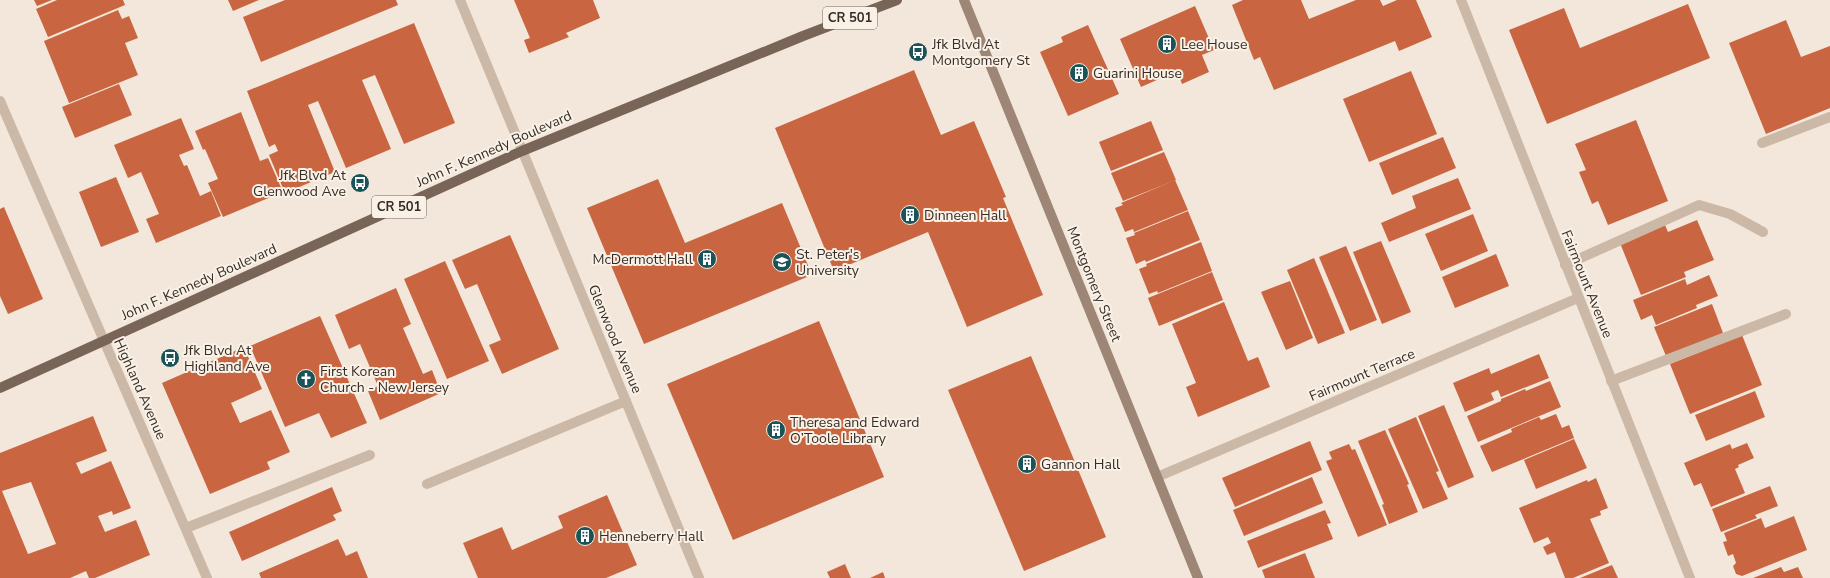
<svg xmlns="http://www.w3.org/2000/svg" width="1830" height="578" viewBox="0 0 1830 578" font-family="'Nunito Sans',sans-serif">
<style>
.building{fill:#c96641;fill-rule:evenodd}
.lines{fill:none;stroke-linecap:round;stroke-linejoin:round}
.service{stroke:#cbb8a6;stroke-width:10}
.minor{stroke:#cbb8a6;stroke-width:10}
.tertiary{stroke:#cbb8a6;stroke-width:10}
.secondary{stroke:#9e8677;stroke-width:10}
.primary{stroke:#796458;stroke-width:10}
.labels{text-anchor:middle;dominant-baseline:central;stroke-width:4;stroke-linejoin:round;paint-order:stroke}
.shield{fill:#faf1e6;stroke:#716760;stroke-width:1}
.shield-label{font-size:13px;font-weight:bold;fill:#362c27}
.poi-label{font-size:14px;fill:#362c27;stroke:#faf1e6;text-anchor:start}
.street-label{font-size:14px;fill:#362c27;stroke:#faf1e6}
</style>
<rect width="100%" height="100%" fill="#f2e7da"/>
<g class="building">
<polygon points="34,0 52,0 37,6"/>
<polygon points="57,0 123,0 125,5 48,37 36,9"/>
<polygon points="228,0 259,0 233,11"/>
<polygon points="285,0 396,0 398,5 261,62 243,17"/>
<polygon points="514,0 593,0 600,18 566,33 569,37 529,53 524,40 530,38"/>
<polygon points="1243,0 1301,0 1309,19 1356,0 1380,0 1383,6 1397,0 1416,0 1432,37 1399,51 1395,41 1274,90 1260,57 1254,60 1232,5"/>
<polygon points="1688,4 1710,58 1547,124 1509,30 1564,8 1580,48"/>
<polygon points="1195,6 1214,50 1202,55 1209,72 1182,84 1177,71 1141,87 1120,39"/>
<polygon points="118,10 122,19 129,16 138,38 125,43 138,75 69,103 44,41"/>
<polygon points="1786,20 1801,57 1830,46 1830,108 1766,134 1729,43"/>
<polygon points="414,23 455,123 404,144 375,75 362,80 391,149 346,168 318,101 308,105 335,172 285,193 269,155 278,151 275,144 269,147 247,91"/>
<polygon points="1088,25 1119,94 1068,116 1040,52 1063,42 1061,37"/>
<polygon points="914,70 941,135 974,121 1006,197 1003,198 1043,295 967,327 928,232 834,271 775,128"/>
<polygon points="1411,71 1437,134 1369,162 1343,99"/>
<polygon points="119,84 132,115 75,138 62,107"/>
<polygon points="241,112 260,161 268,158 283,192 223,217 208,183 218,179 205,149 203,150 195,131"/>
<polygon points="181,118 194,149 179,155 184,166 187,165 200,196 211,191 221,216 156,243 146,219 159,214 141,172 128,178 114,145"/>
<polygon points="1636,120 1668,201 1608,225 1598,201 1592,204 1579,172 1586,170 1575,144"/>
<polygon points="1151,121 1163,150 1111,171 1099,142"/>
<polygon points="1443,137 1456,168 1392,195 1379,163"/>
<polygon points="1164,152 1176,180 1123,201 1111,173"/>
<polygon points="116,177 139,232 101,247 79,192"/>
<polygon points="1458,178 1471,209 1389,242 1381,223 1416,208 1412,196"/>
<polygon points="658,179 685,243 782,203 812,275 644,344 587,208"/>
<polygon points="1175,180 1188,210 1134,232 1133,229 1125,232 1115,208 1123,205 1121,203"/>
<polygon points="4,207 43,299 8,314 0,296 0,209"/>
<polygon points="1188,211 1200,240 1146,262 1145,260 1136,264 1126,238 1135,235 1134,233"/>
<polygon points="1473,214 1488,251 1441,271 1425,234"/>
<polygon points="1697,220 1714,260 1684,272 1686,277 1641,295 1620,243 1665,225 1668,232"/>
<polygon points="510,235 559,349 502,374 489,345 501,340 477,284 465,289 452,260"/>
<polygon points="1381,241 1411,312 1382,324 1353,252"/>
<polygon points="1201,242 1212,271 1158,293 1157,291 1149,294 1139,269 1147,266 1146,264"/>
<polygon points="1346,246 1377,320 1350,331 1319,257"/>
<polygon points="1496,254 1509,286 1455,308 1442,277"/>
<polygon points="1314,258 1345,333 1318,344 1287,270"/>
<polygon points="445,261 489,361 447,379 404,279"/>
<polygon points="1212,272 1223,300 1159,326 1148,298"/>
<polygon points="1709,275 1718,296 1696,305 1697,308 1656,325 1652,315 1641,320 1633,300 1685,279 1687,285"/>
<polygon points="1290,281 1313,338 1286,350 1261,292"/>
<polygon points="396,288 411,324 403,328 423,374 432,370 441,393 380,420 368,391 378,386 360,344 349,349 335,315"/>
<polygon points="1224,302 1248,361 1258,357 1270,387 1198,417 1186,387 1196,383 1172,324"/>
<polygon points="1712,304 1723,333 1666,356 1654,327"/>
<polygon points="320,316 367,423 331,438 319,413 285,427 250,346"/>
<polygon points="819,321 884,477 733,540 667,384"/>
<polygon points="1742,335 1762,385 1690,414 1670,364"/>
<polygon points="244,347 262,389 231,403 240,423 271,410 290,452 267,462 270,469 210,494 162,383"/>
<polygon points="1539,354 1549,378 1501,397 1498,390 1491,393 1494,400 1465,412 1453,383 1489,368 1491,374"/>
<polygon points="1031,356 1106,537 1024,571 948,390"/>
<polygon points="1550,381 1561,407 1478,442 1467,416 1501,401 1501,399 1525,389 1526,391"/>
<polygon points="1755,391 1765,417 1706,441 1695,415"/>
<polygon points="1444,405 1474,477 1448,488 1418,416"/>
<polygon points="1556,414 1562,428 1569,425 1574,438 1492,472 1480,446 1512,432 1511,429 1539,417 1541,420"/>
<path d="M 93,416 L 107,451 L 76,463 L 81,474 L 111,461 L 131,508 L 113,515 L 112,511 L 98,516 L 105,532 L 136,520 L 150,555 L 95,578 L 89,578 L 86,571 L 70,578 L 0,578 L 0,453 ZM 31,482 L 56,544 L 28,554 L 2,491 Z"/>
<polygon points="1416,417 1439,471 1436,472 1448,499 1423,509 1388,429"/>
<polygon points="1385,430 1409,484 1407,485 1418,512 1389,524 1382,505 1384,504 1358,441"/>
<polygon points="1574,439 1587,468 1536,489 1524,460"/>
<polygon points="1310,441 1322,470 1235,507 1222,478"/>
<polygon points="1747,443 1754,458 1738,465 1739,467 1735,469 1745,493 1711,507 1701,483 1694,486 1684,463 1730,444 1732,449"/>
<polygon points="1349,444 1352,450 1355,449 1387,525 1358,537 1326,461 1332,459 1329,452"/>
<polygon points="1312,477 1323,503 1244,536 1233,510"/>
<polygon points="1596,478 1608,508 1600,511 1601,515 1590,519 1609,563 1573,578 1565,578 1555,552 1547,555 1543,547 1551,543 1548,537 1534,543 1519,508 1587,480 1588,482"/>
<polygon points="1770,486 1778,506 1755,515 1757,518 1721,532 1712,509"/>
<polygon points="332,487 342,511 333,515 336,520 242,561 229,532"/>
<polygon points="607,495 637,565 606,578 478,578 463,543 502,527 512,550 563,528 558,516"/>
<polygon points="1325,510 1331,523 1327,524 1333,539 1258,568 1247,541"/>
<polygon points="1794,516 1807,550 1742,576 1736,574 1733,566 1736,563 1733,554 1728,556 1723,542 1727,541 1724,533 1761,518 1765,528"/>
<polygon points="338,539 346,556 357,551 368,578 261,578 259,573"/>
<polygon points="1305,553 1315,578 1265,578 1262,570"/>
<polygon points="845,564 851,578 830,578 827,572"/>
<polygon points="1612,565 1618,578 1580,578"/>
<polygon points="1781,567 1784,572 1798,567 1803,578 1753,578"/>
<polygon points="883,572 885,578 870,578"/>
</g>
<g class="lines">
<g class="service">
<polyline points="1762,143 1830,117"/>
<polyline points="1565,265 1699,205 1730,214 1763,232"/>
<polyline points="1611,381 1786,314"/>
<polyline points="427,484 626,401"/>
<polyline points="186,528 370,455"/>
</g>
<g class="minor">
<polyline points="460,0 699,578"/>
<polyline points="0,101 207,578"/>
<polyline points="1157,477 1578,298"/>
</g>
<polyline class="tertiary" points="1461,0 1690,578"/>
<polyline class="secondary" points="964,0 1198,578"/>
<polyline class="primary" points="0,388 522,151 803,36 897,0"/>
</g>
<defs>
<g id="building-disc" transform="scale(1)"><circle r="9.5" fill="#1b5359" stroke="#faf1e6"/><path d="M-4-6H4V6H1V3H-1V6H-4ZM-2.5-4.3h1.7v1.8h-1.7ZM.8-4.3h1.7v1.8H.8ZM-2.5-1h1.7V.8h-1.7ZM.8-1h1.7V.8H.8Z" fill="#fff"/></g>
<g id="bus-disc" transform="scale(1)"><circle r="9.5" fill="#1b5359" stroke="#faf1e6"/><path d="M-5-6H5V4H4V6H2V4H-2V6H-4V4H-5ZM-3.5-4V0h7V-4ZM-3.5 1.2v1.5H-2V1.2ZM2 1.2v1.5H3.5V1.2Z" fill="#fff"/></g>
<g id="university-disc" transform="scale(1)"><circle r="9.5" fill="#1b5359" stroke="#faf1e6"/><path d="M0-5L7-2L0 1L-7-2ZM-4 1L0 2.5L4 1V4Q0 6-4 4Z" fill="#fff"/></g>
<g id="church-disc" transform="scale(1)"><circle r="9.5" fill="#1b5359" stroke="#faf1e6"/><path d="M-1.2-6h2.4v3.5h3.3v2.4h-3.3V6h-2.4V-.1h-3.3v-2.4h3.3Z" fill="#fff"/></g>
</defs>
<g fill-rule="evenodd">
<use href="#building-disc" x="1167" y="44"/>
<use href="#bus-disc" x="918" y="52"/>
<use href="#building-disc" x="1079" y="73"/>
<use href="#bus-disc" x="360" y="183"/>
<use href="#building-disc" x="910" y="215"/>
<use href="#building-disc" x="707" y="259"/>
<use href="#university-disc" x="782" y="262"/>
<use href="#bus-disc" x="170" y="358"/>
<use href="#church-disc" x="306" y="379"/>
<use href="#building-disc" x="776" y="430"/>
<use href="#building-disc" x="1027" y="464"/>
<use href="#building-disc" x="585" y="536"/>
</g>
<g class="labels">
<g class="shield">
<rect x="823" y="7" width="54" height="22" rx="3"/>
<rect x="372" y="196" width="54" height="22" rx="3"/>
</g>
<g class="shield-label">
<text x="850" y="18">CR 501</text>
<text x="399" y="207">CR 501</text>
</g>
<g class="poi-label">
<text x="932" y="44">Jfk Blvd At<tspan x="932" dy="16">Montgomery St</tspan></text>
<text x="1181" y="44">Lee House</text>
<text x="1093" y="73">Guarini House</text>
<text x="346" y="175" text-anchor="end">Jfk Blvd At<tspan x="346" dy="16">Glenwood Ave</tspan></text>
<text x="924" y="215">Dinneen Hall</text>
<text x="796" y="254">St. Peter's<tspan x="796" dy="16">University</tspan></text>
<text x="693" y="259" text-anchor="end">McDermott Hall</text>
<text x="184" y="350">Jfk Blvd At<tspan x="184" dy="16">Highland Ave</tspan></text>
<text x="320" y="371">First Korean<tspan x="320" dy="16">Church - New Jersey</tspan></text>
<text x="790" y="422">Theresa and Edward<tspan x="790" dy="16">O’Toole Library</tspan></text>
<text x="1041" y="464">Gannon Hall</text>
<text x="599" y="536">Henneberry Hall</text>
</g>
<g class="street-label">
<text transform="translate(494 149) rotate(-24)">John F. Kennedy Boulevard</text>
<text transform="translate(199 282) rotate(-24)">John F. Kennedy Boulevard</text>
<text transform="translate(1094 284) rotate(68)">Montgomery Street</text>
<text transform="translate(1587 284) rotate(68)">Fairmount Avenue</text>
<text transform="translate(615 339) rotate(67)">Glenwood Avenue</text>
<text transform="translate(1362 375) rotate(-23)">Fairmount Terrace</text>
<text transform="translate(140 389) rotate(66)">Highland Avenue</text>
</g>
</g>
</svg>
